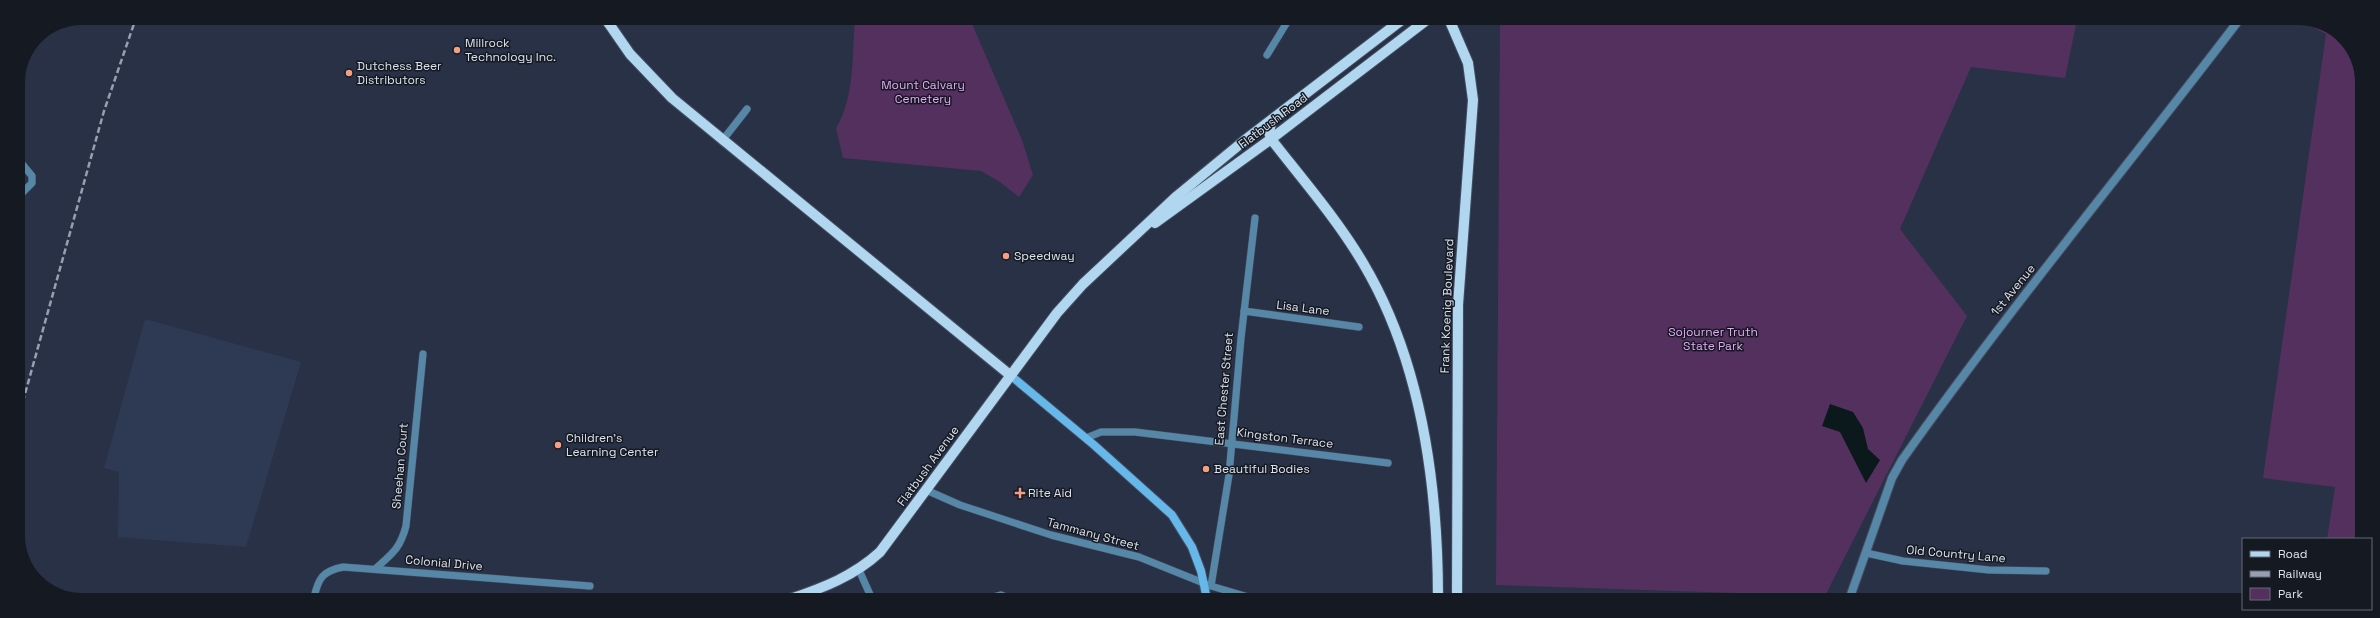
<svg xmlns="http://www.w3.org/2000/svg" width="2380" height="618" viewBox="0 0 2380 618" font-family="'Space Grotesk',sans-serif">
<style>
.built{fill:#2e3a53}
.green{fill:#54305e}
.water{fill:#0b191c}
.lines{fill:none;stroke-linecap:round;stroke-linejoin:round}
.minor-casing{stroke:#454d60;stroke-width:8}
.tertiary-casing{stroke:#454d60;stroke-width:10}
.secondary-casing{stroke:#454d60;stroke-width:10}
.primary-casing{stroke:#454d60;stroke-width:12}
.minor{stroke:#5687a7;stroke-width:7}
.tertiary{stroke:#5687a7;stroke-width:8}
.secondary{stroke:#66b8eb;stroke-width:8}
.primary{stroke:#b0d6f0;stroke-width:10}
.rail{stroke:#989fae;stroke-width:2.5;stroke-dasharray:6 3;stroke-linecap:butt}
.poi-dot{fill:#f39f83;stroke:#151922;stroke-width:1.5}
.labels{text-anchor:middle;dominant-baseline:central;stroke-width:3;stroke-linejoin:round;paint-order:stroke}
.poi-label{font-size:12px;fill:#dbe2ee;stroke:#151922;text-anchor:start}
.park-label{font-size:12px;fill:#e7a7f9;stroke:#151922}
.street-label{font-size:12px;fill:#dbe2ee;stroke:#151922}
</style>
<rect width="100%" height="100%" fill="#283145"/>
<polygon class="built" points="145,319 301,362 246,547 118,537 119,472 104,468"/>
<g class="green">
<path d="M 855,19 L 970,19 L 1022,140 L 1033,175 L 1019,197 L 1000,182 L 981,171 L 843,158 L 836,128 C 855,98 852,54 855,19 Z"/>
<polygon points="1500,19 2077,20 2065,78 1971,67 1900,229 1967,316 1825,596 1496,585"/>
<polygon points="2299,20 2314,20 2346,40 2362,77 2360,539 2327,539 2335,487 2263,478 2326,34"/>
</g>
<polygon class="water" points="1830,404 1853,412 1863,428 1868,449 1880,460 1866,483 1840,432 1822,426"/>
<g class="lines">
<g class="minor-casing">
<g id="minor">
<polyline points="1267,55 1289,19"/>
<polyline points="722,141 747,109"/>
<polyline points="18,159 32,176 32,183 18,197"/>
<polyline points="1244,311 1359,327"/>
<polyline points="1086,438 1101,432 1135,432 1388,463"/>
<polyline points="926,490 960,505 1051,535 1139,557 1211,586 1255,599"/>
<polyline points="1866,553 1903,561 1989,570 2046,571"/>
<path d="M 375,569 C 392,554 400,549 406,526 L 423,354"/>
<polyline points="859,570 872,599"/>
<polyline points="1211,586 1229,475 1241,338 1255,218"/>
<path d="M 314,598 C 318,578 323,571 343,567 L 590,586"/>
<polyline points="986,599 1001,595 1011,599"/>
</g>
</g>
<g class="tertiary-casing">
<path id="tertiary" d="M 1849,600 L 1892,478 L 1902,460 C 2009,309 2127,167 2239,20"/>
</g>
<g class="secondary-casing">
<polyline id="secondary" points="1010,375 1094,445 1172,515 1192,547 1201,571 1207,599"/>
</g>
<g class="primary-casing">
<g id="primary">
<polyline points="605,18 630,54 672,98 1010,375"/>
<polyline points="1449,19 1468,63 1473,100 1458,305 1457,599"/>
<path d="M 1272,120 L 1269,132 L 1271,139 C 1302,179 1337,219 1363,263 C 1422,362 1438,486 1438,599"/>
<polyline points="1155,223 1271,139 1428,19"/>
<path d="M 790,599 C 823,588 854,576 880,552 L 1057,313 L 1083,284 L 1177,196 L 1245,140 L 1403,19"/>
</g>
</g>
<use href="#minor" class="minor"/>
<use href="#tertiary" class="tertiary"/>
<use href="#secondary" class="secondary"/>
<use href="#primary" class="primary"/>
<polyline class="rail" points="18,419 104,111 136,18"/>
</g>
<g class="poi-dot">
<circle cx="457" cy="50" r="4"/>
<circle cx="349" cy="73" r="4"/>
<circle cx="1006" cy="256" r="4"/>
<circle cx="558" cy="445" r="4"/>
<circle cx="1206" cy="469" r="4"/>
<path d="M1018 487h4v4h4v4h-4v4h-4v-4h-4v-4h4z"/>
</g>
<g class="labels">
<g class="poi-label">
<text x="465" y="43">Millrock<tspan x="465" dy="14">Technology Inc.</tspan></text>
<text x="357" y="66">Dutchess Beer<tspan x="357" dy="14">Distributors</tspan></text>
<text x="1014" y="256">Speedway</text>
<text x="566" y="438">Children's<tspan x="566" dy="14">Learning Center</tspan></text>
<text x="1214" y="469">Beautiful Bodies</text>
<text x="1028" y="493">Rite Aid</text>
</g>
<g class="park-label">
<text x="923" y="85">Mount Calvary<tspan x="923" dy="14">Cemetery</tspan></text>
<text x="1713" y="332">Sojourner Truth<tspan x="1713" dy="14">State Park</tspan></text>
</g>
<g class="street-label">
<text transform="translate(1273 121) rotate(-37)">Flatbush Road</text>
<text transform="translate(2013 290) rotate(-51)">1st Avenue</text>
<text transform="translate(1447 306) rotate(-88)">Frank Koenig Boulevard</text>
<text transform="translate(1303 308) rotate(7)">Lisa Lane</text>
<text transform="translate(1224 389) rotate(-85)">East Chester Street</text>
<text transform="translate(1285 438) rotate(7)">Kingston Terrace</text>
<text transform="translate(400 466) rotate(-85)">Sheehan Court</text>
<text transform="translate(928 466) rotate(-54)">Flatbush Avenue</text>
<text transform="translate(1093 534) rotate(15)">Tammany Street</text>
<text transform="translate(1956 554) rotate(5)">Old Country Lane</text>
<text transform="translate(444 563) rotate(5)">Colonial Drive</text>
</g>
</g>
<path d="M0 0H2380V618H0ZM82 25H2298A57 57 0 0 1 2355 82V536A57 57 0 0 1 2298 593H82A57 57 0 0 1 25 536V82A57 57 0 0 1 82 25Z" fill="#151922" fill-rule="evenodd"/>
<rect x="2242" y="538" width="130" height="72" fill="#151922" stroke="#646974"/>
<rect x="2250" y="551" width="20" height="6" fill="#b0d6f0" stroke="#646974"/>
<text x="2278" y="558" font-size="12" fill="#dbe2ee">Road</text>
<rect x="2250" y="571" width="20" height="6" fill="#989fae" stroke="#646974"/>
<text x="2278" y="578" font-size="12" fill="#dbe2ee">Railway</text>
<rect x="2250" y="588" width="20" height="12" fill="#54305e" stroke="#646974"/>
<text x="2278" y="598" font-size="12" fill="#dbe2ee">Park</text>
</svg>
